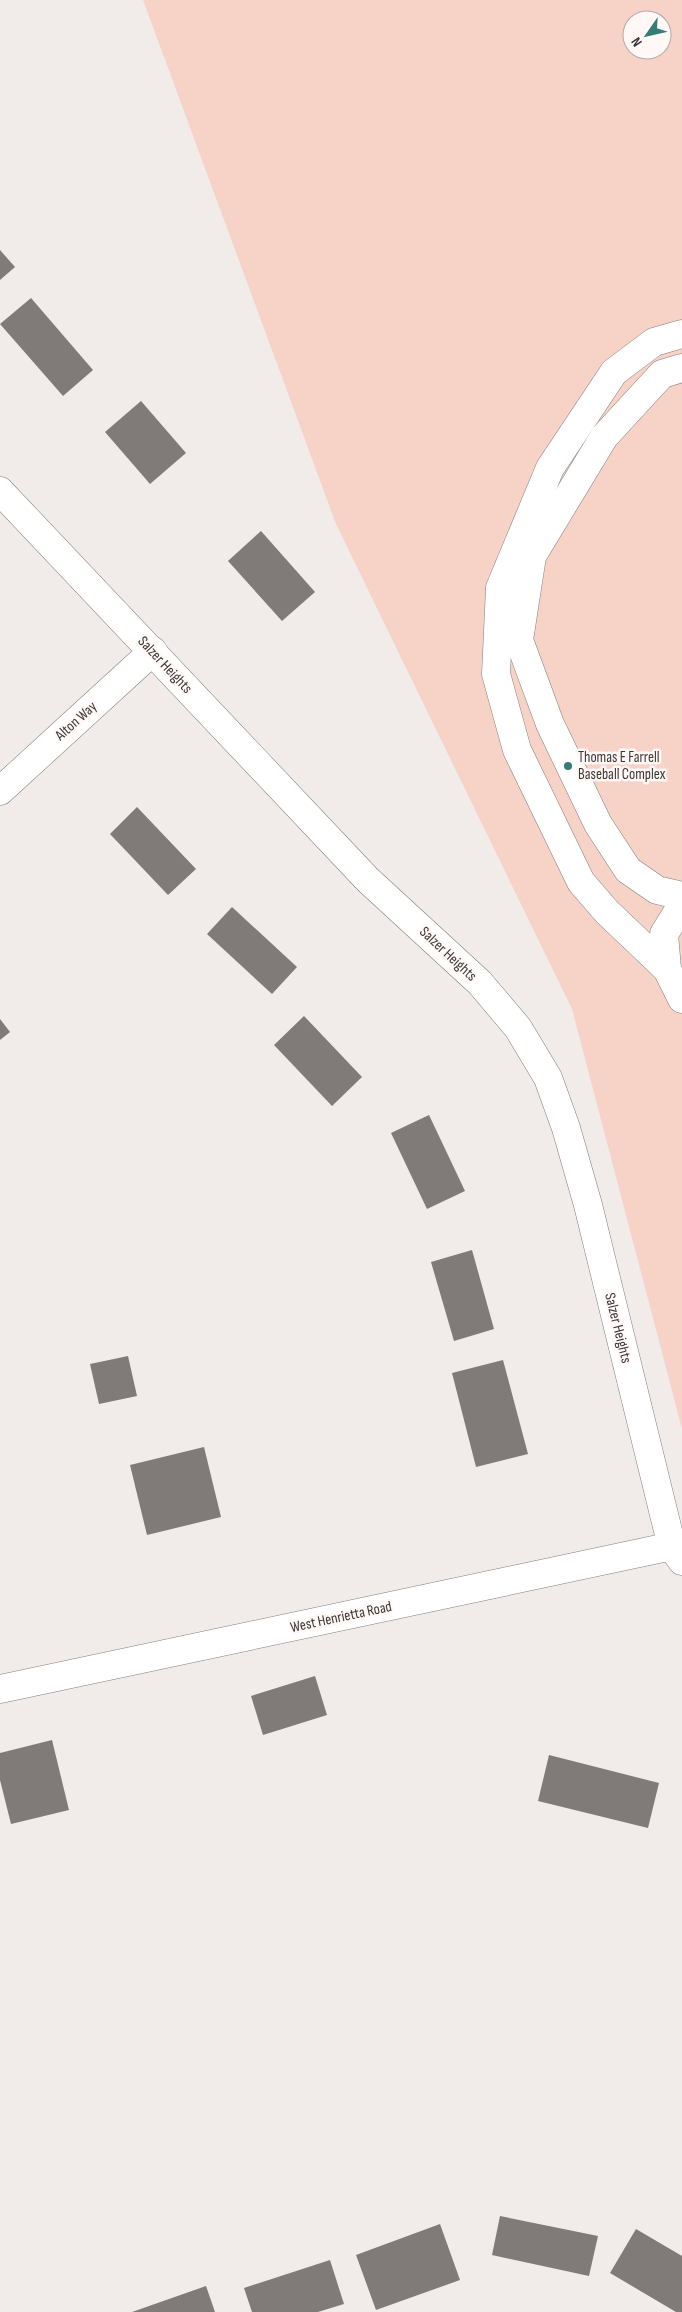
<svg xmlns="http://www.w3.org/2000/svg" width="682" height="2312" viewBox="0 0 682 2312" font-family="'Sofia Sans Condensed',sans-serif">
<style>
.green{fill:#f7d3c7;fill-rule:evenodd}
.building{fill:#807a78}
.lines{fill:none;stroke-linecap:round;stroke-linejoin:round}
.minor-casing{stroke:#837d7b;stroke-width:29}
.major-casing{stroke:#837d7b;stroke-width:29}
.minor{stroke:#fff;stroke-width:28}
.major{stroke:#fff;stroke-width:28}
.poi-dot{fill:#347c77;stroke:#fff8f6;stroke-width:2}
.labels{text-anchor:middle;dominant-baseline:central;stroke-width:5;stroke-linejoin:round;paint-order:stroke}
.street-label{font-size:15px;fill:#393636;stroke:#fff8f6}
.poi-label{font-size:15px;fill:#393636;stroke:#fff8f6;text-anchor:start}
</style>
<rect width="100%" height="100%" fill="#f1ebe9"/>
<path class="green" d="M 143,0 L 682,0 L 682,1429 L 572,1009 L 336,524 ZM 632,20 L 662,20 L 662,50 L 632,50 Z"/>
<g class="building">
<polygon points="0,250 15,267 0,280"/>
<polygon points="31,298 93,370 63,396 0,324"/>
<polygon points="141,401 186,453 150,484 105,432"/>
<polygon points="261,531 315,592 282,621 228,561"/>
<polygon points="137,807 196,869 168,895 110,834"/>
<polygon points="232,907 297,967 272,994 207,934"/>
<polygon points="304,1016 362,1077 332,1106 274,1045"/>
<polygon points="0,1019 10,1032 0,1040"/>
<polygon points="429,1115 465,1191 427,1209 391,1133"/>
<polygon points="472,1250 494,1329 454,1341 431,1262"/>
<polygon points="128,1356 137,1396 99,1404 90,1364"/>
<polygon points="503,1360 528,1454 476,1467 452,1373"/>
<polygon points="204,1447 221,1517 147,1535 130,1465"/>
<polygon points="315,1676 327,1715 263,1735 251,1696"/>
<polygon points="52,1740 69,1810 11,1824 0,1780 0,1753"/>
<polygon points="549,1755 659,1783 648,1828 538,1801"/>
<polygon points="500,2216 598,2236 589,2276 492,2255"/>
<polygon points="440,2224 460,2280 376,2310 356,2255"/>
<polygon points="636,2229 682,2256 682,2312 676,2312 610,2273"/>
<polygon points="330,2260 344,2304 318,2312 252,2312 244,2288"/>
<polygon points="206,2286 215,2312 132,2312"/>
</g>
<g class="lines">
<g class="minor-casing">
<g id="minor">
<polyline points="682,368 662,374 604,437 532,556 519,640 550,724 598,824 628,870 657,890 682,896"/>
<polyline points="0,491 368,880 480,983 518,1028 548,1078 566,1128 588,1205 672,1547 682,1561"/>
<polyline points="0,791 153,651"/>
<polyline points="682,905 664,934 667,969 682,999"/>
<polyline points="667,969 607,912 581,882 517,750 496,674 500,588 550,468 614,372 654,342 682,334"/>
</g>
</g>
<g class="major-casing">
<polyline id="major" points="0,1689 682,1544"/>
</g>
<use href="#minor" class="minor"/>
<use href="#major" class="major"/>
</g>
<circle class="poi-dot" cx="568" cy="766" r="5"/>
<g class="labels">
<g class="street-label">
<text transform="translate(165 665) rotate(47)">Salzer Heights</text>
<text transform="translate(76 721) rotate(-42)">Alton Way</text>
<text transform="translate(448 954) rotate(43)">Salzer Heights</text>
<text transform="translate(618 1328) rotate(76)">Salzer Heights</text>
<text transform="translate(341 1617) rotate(-12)">West Henrietta Road</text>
</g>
<g class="poi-label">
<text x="578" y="757">Thomas E Farrell<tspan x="578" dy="17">Baseball Complex</tspan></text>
</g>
</g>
<g transform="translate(647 35) rotate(236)"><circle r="24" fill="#fff8f6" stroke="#b0aaa9"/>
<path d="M0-4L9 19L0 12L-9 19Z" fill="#347c77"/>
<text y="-8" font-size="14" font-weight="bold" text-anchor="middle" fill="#393636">N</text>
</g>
</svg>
